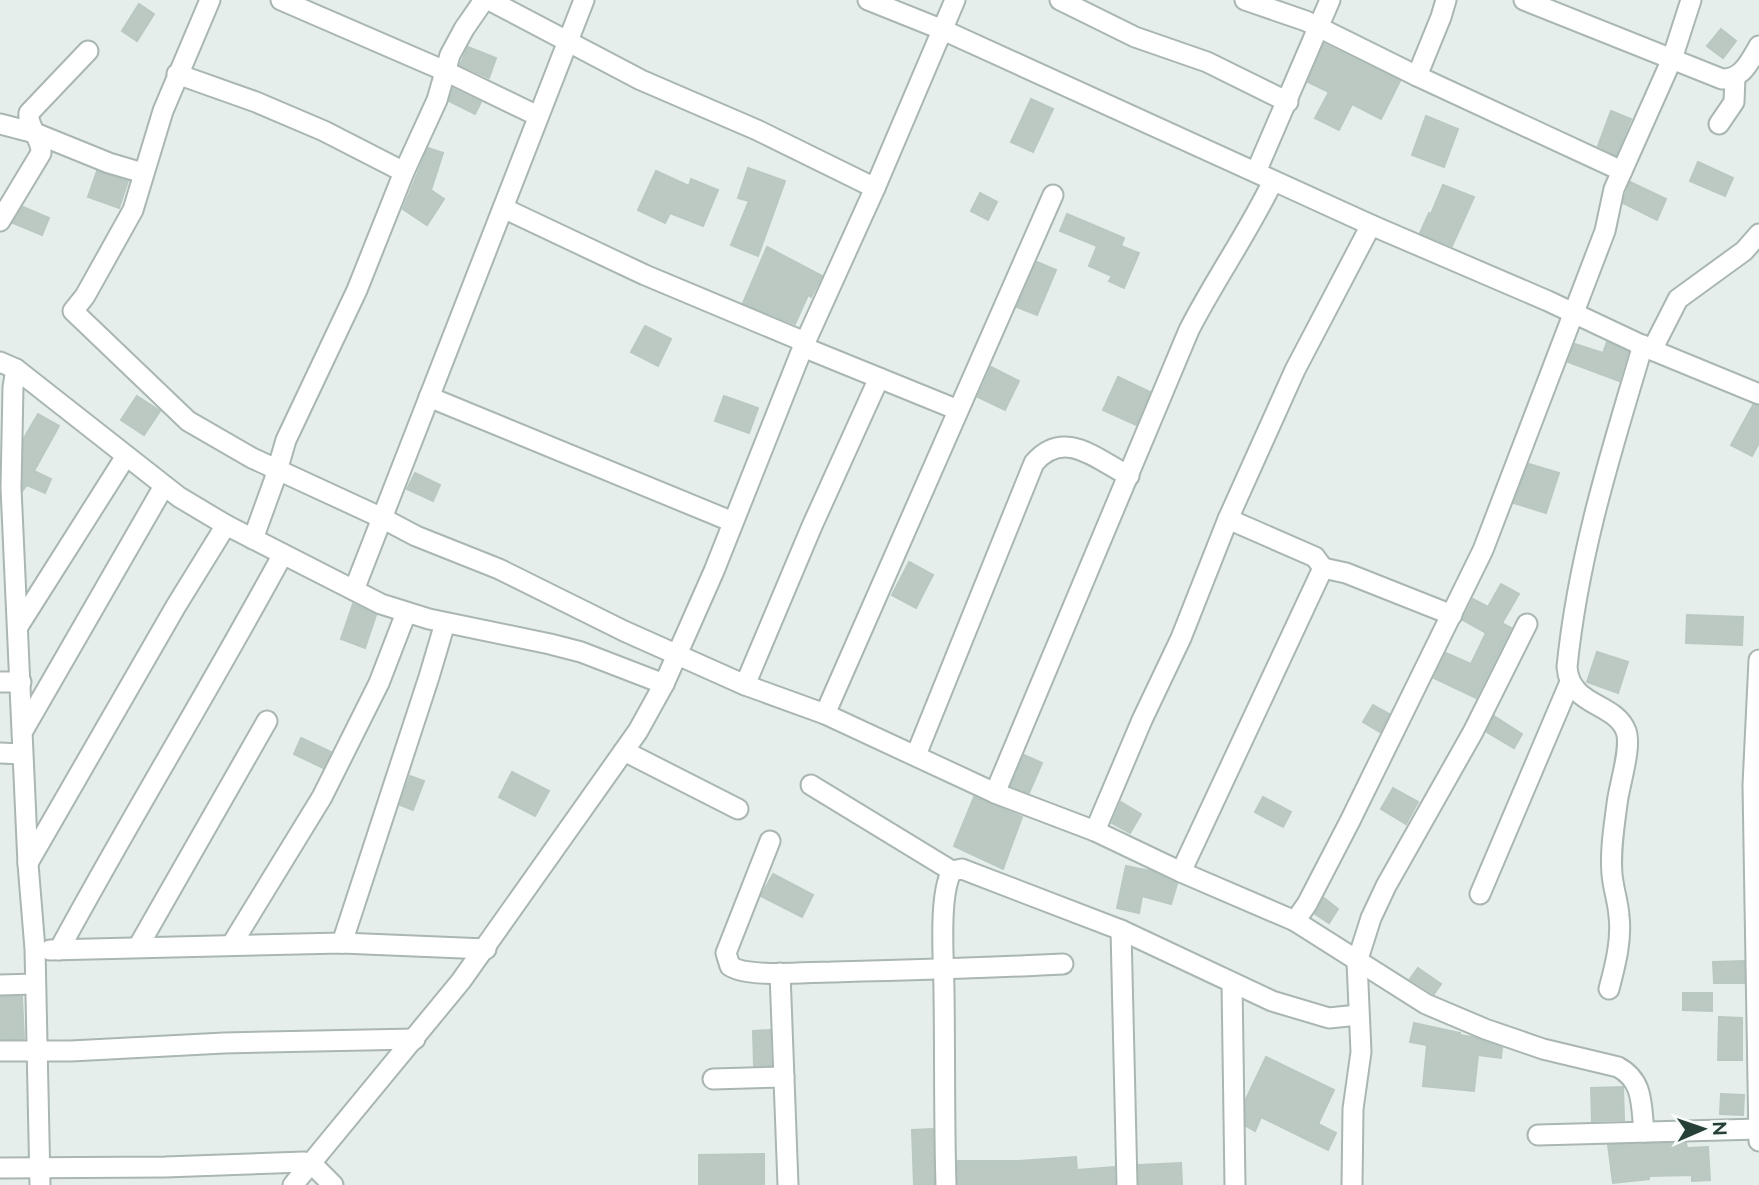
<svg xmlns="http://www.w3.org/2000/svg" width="1759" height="1185" viewBox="0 0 1759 1185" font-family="Raleway,sans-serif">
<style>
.building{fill:#bcc9c3;stroke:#b9c8c1;stroke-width:2}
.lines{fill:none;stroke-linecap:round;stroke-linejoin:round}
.minor-casing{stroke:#a9b6b2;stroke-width:23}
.minor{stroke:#fff;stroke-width:19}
</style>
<rect width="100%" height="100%" fill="#e6eeeb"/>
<g class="building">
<polygon points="139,4 154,14 137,41 122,31"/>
<polygon points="1721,29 1736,41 1723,58 1707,46"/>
<polygon points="1324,44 1400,81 1381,119 1352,104 1339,130 1315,118 1329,92 1308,82"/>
<polygon points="468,47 496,58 489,78 460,65"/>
<polygon points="453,89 481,102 475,114 449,101"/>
<polygon points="1031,99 1053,109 1033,152 1011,142"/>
<polygon points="1611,111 1631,119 1616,155 1598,146"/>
<polygon points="1426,116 1458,129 1444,167 1412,155"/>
<polygon points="428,148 443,153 431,190 444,199 427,225 403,209"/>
<polygon points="1698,162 1733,178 1725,196 1690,181"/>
<polygon points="748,168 785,181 758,256 731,245 749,201 738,198"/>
<polygon points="97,171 128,181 119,208 88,197"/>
<polygon points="656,171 689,186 691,179 718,190 703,226 670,213 665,223 638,210"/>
<polygon points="1630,182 1666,199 1657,220 1623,203"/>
<polygon points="1443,185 1474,197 1452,246 1420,233 1429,213 1431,214"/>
<polygon points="980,193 997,202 988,220 971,211"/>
<polygon points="23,207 49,218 42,235 13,223"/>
<polygon points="1067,214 1124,238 1121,246 1139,253 1124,288 1109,281 1112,276 1089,266 1097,246 1060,231"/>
<polygon points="767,247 822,276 811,297 808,295 795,324 743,303"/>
<polygon points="1037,262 1056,270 1037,315 1017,307"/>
<polygon points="645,326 671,339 658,366 631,352"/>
<polygon points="1607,342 1628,352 1619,381 1568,362 1575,344 1603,353"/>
<polygon points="991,367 1019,381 1005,410 978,397"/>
<polygon points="1118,377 1150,392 1136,425 1103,410"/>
<polygon points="137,396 160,411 144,435 121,420"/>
<polygon points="724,396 758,408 749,433 715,421"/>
<polygon points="1753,405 1759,406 1759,443 1752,456 1731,445"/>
<polygon points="38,414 59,426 34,471 51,479 45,493 27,485 23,490 24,438"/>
<polygon points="1529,464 1559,473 1546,513 1514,503"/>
<polygon points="415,473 440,485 433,501 407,489"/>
<polygon points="909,562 933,575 916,608 892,595"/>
<polygon points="1501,584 1519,594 1502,623 1511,628 1476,698 1434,678 1446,653 1471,664 1486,633 1463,620 1464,617 1473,599 1488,607"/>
<polygon points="353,604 376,615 365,648 341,639"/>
<polygon points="1687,615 1743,617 1742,645 1686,643"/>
<polygon points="1597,652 1628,662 1618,693 1587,682"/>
<polygon points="1373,705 1389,714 1380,732 1363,722"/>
<polygon points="1494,716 1522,734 1514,748 1487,732"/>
<polygon points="301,738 331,752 323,768 294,754"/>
<polygon points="1024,755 1042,763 1029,793 1011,786"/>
<polygon points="512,772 549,791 535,816 499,797"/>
<polygon points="410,776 424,781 413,810 400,805"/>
<polygon points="1393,788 1418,802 1406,824 1381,809"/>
<polygon points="974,797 1022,817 1003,869 954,846"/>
<polygon points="1263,797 1291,812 1283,827 1255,812"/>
<polygon points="1121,802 1141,814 1130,833 1112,823"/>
<polygon points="1126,866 1150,871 1177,884 1171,904 1142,896 1139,913 1117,908"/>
<polygon points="773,874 813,895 802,917 761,896"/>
<polygon points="1324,898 1338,909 1329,923 1315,914"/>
<polygon points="1744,961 1744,983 1714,983 1713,962"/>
<polygon points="1418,968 1441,984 1434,994 1410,979"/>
<polygon points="1683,993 1712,993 1712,1011 1683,1010"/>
<polygon points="0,997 22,997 24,1039 0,1039"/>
<polygon points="1719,1017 1742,1018 1742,1060 1718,1060"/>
<polygon points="1414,1023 1460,1033 1460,1035 1472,1037 1502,1048 1501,1058 1478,1055 1474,1091 1423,1086 1427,1045 1410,1042"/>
<polygon points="770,1030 771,1065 754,1066 753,1031"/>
<polygon points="1266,1057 1334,1090 1318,1124 1336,1133 1328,1150 1261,1117 1255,1131 1246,1126 1246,1099"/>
<polygon points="1623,1087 1624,1120 1592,1121 1591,1088"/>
<polygon points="1721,1094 1744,1095 1743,1115 1720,1114"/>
<polygon points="933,1129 934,1185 914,1185 912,1130"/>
<polygon points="1686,1143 1687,1148 1708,1147 1710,1180 1692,1181 1692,1175 1649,1176 1649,1179 1613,1183 1608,1145"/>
<polygon points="764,1154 764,1185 699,1185 699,1155"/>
<polygon points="1076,1157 1077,1170 1114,1167 1115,1185 958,1185 958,1161 1018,1161"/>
<polygon points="1181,1163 1182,1185 1139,1185 1139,1165"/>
</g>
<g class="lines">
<g class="minor-casing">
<g id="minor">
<path d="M 210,0 L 163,111 L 133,210 L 85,296 L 73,311 L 188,421 L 252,458 L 382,518 L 416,536 L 499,569 L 624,631 L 745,685 L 825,714 L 995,793 L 1095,831 L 1181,872 L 1295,921 L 1426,1004 L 1485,1029 L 1543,1049 L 1618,1067 C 1644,1081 1641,1105 1644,1132"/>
<polyline points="281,0 445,71 538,116"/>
<polyline points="489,0 641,80 757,130 875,188"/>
<polyline points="868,0 943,30 1371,225 1548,301 1652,350 1759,394"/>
<polyline points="1060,0 1135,37 1207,62 1288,102"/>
<polyline points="1245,0 1306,21 1417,76 1622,171"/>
<path d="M 1524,0 L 1722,79 C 1742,80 1750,61 1759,46"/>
<polyline points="177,74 256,102 324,131 404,172"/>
<polyline points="1417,76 1441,17 1446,0"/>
<polyline points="0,124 35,133 109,163 143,173"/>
<polyline points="1719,124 1734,102 1735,77"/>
<polyline points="1256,172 1330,0"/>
<polyline points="503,208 645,275 805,342"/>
<path d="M 0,221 L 41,153 C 42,138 27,128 29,113 L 88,51"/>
<polyline points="803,347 958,410"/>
<polyline points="1652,350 1678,299 1744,251 1759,234"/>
<polyline points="0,362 16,369 179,497 226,525 381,604 429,619 550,644 581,652 664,684"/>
<polyline points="16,369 13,387 11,488 28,864 35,949 40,1185"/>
<polyline points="429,397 733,522"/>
<polyline points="253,539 274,481 286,440 357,290 404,172 437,100 450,55 464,29 484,0"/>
<polyline points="1323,568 1346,573 1452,615"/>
<polyline points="354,590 584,0"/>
<polyline points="19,625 126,456"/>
<polyline points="1759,660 1753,785 1759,1141"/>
<polyline points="0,682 21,682"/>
<polyline points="745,685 812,526 879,378"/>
<polyline points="825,714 1053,195"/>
<polyline points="24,729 164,486"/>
<polyline points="624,751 738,809"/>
<polyline points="0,753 22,754"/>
<path d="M 916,755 L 1034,463 C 1064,428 1096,459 1129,476"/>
<polyline points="811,785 952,871"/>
<path d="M 995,793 L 1189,330 C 1215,279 1248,233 1273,181"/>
<polyline points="1095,831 1142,720 1181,638 1228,519 1295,370 1371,225"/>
<path d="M 770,841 L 726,953 L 730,966 C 748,978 807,972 831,972 C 908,970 986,968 1063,964"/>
<polyline points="28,863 176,606 226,525"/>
<polyline points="1181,872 1323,568 1315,557 1228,519"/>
<polyline points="1480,894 1570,682"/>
<polyline points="1295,921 1307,904 1350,821 1483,550 1605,231 1614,189 1672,59 1691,0"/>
<polyline points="1121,930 1127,1185"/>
<polyline points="342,943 429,677 445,623"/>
<polyline points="232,944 322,797 379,683 406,613"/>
<polyline points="138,947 267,721"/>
<polyline points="50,950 342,943 486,949"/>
<path d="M 59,950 C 131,817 211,687 283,554"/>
<polyline points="780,973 788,1185"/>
<polyline points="1232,983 1235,1185"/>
<polyline points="0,985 35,984"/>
<path d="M 1609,989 C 1615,966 1622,940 1619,916 C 1618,901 1613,888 1612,874 C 1610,851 1614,827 1617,804 C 1619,785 1632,748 1626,731 C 1615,702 1570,707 1567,667 C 1578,556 1611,452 1643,345"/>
<polyline points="0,1051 71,1051 224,1043 415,1039"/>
<polyline points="713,1079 784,1077"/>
<polyline points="1538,1135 1759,1129"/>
<polyline points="0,1168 165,1167 304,1162 316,1168 333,1185"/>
<polyline points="293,1185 461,981 638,731 664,684 714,571 803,347 875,188 955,0"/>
<path d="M 946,1185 C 944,1121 945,1057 944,993 C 944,963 938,895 952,871 L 962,869 L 1121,930 L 1272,1001 L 1329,1018 L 1358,1015"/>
<polyline points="1352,1185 1353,1109 1361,1052 1357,962 1371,918 1386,886 1473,732 1527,624"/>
</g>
</g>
<use href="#minor" class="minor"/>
</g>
<g transform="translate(1703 1129) rotate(88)" stroke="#f7fbf9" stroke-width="5" paint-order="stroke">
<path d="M0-5L12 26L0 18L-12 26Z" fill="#264038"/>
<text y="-10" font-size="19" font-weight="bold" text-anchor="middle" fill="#264038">N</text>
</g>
</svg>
